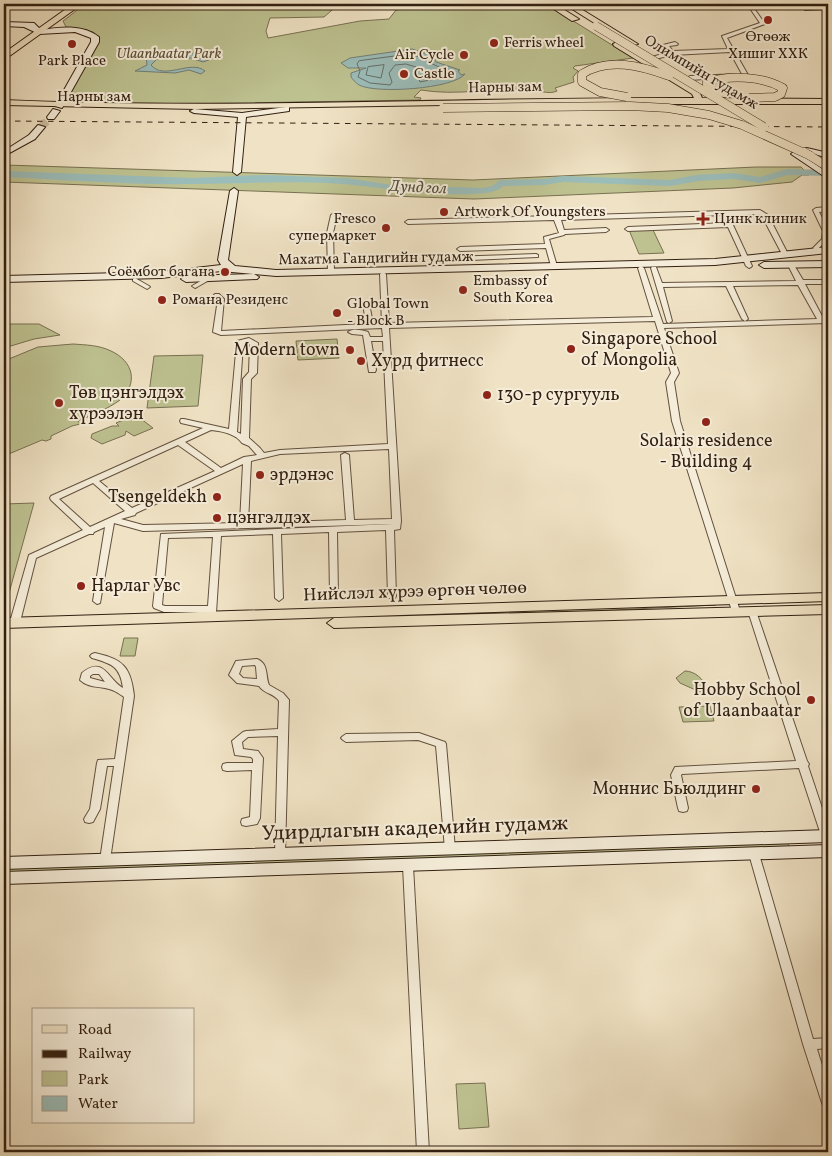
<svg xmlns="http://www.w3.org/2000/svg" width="832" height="1156" viewBox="0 0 832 1156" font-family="Vollkorn,serif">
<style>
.green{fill:#bec291;stroke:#787051}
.water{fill:#9bbdba;stroke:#717e76}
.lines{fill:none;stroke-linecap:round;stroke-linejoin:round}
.shore{stroke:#666e66;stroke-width:1}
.river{fill:#9bbdba;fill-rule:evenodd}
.secondary-tunnel{stroke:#cabca1;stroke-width:8;stroke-dasharray:8 4;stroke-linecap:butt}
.street-casing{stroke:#62503e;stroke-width:2}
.secondary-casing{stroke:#321f11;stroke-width:2}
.primary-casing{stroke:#321f11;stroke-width:2}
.highway-casing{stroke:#321f11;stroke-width:2}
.street{fill:#f5edd9;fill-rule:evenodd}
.secondary{fill:#f5edd9;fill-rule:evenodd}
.primary{fill:#f0e3c5;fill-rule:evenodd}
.highway{fill:#f0e3c5;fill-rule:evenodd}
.rail{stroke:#321f11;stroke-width:1;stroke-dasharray:5.5 5.5;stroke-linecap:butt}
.primary-bridge-casing{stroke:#321f11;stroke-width:9;stroke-linecap:butt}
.primary-bridge{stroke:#f0e3c5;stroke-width:8}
.poi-dot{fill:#8f2418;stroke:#f5edd9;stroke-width:2}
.labels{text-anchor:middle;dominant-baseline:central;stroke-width:4;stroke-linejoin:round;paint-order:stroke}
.far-poi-label{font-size:15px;fill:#321f11;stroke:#f5edd9;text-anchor:start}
.far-park-label{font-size:15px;font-style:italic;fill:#5c5037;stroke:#f5edd9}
.far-street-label{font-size:15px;fill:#321f11;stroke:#f5edd9}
.far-water-label{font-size:16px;font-style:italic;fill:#524e44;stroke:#f5edd9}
.poi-label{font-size:18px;fill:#321f11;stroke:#f5edd9;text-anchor:start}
.street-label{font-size:18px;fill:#321f11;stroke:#f5edd9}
.near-street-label{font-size:21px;fill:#321f11;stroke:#f5edd9}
</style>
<rect width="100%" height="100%" fill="#f0e3c5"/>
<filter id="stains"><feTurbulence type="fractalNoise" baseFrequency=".004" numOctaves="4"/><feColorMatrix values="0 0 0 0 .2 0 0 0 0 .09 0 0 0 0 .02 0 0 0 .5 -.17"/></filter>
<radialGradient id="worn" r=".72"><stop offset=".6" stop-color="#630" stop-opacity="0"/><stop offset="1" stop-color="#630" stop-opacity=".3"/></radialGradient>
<g class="green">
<path d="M 85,4 L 339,4 L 324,17 L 270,18 L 266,31 L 268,38 L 360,21 L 389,19 L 396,10 L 432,4 L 546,4 L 633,58 L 575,66 L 573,68 L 578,71 L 573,77 L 574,82 L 555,88 L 557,91 C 549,95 537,90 527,89 C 491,88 457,96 421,90 L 414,97 L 421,98 L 420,100 L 119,105 L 89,103 L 68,97 L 100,38 L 93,32 L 66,27 L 63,21 Z"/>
<polygon points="4,165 473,180 756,167 801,167 809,175 802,175 792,182 733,188 474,199 4,182"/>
<polygon points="629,230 653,230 664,253 639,254"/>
<polygon points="4,324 39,324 60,335 34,339 4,348"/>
<polygon points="337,339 339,358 298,360 296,341"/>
<path d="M 73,344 C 86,345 99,345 111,351 C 133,361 139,383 120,400 C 108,409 92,415 78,421 L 80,424 L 72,426 L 51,436 L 51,439 L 46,441 L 42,440 L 4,456 L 4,361 L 38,347 Z"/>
<polygon points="203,355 198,406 147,408 154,356"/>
<polygon points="136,415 153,428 134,436 126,431 125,435 102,444 91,438 92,434 112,426 119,426 116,423"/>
<polygon points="34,503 4,611 4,504"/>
<polygon points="716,605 573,612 449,614 449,612"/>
<polygon points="124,638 138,638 135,656 120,656"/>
<path d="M 685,671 C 694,671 705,679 706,689 L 700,692 L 680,683 L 676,678 Z"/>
<polygon points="710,706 714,721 683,722 679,707"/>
<polygon points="787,842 790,848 4,874 4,866"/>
<polygon points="485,1083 489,1127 459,1129 456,1084"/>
</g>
<g class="water">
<path d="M 412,49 L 433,56 L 436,62 L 460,70 L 458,71 L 461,75 L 465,74 C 453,89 376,94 359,85 C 356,83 353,80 351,77 L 351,73 L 366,68 L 348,68 L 341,63 L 350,58 Z"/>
<path d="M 150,53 L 160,53 L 169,57 L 195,53 L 198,58 L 211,59 L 203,62 L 191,58 L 157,59 L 151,65 C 164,81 191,59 205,71 L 201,74 L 189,70 L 175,73 L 135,71 L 147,65 L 146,55 Z"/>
</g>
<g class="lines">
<g class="shore">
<path d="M 411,54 C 426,59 436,68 452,71 L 454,75 L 420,82 L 416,67 L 406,64 L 395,65 L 389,73 L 392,82 L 390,85 L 370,83 L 358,77 L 360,71 L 357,64 L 359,61 Z"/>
<polygon points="384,65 381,78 366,75 368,67"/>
</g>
<path class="river" d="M 787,169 L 828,170 L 828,176 L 788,175 L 760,183 L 734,179 L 699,181 L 670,186 L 563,182 L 544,185 L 503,186 C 490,203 386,189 363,186 C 306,179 249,184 193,184 C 130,185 66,180 4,177 L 4,171 L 192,178 L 264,175 L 347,178 L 392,185 L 483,188 L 492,186 L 500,180 L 544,179 L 563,176 L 670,180 L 696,175 L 734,173 L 760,177 Z"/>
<polyline class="secondary-tunnel" points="41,127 51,117"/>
<g class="street-casing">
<g id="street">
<polygon points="58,4 64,4 49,9 9,9 7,8 9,7 49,7"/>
<polygon points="747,4 751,4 765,24 727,38 748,75 747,76 690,80 687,78 690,76 742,74 730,52 672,55 655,59 652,57 669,52 663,45 675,42 678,44 677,45 669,46 673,51 728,49 722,36 760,23"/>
<polygon points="796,4 801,4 806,8 828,7 828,9 805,10"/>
<polygon points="828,207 828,211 819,212 828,229 828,238 819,248 821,251 818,253 816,252 813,248 822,239 823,231 813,210 816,208"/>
<polygon points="760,210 768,215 789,256 788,257 784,257 783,256 762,216 759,214 561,220 564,230 606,228 609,230 606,232 565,234 564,235 549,239 557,266 554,268 551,266 546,248 460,251 457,249 460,247 545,244 544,237 559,233 554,220 408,224 405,222 408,220"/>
<polygon points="334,213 337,215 333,233 334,271 331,273 328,271 327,233 331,215"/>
<polygon points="728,219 730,220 733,225 752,266 751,267 749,268 746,266 728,227 628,231 625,229 628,227 726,223 725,221"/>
<polygon points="536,254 538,255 538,257 449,261 446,259 449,257"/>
<path d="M 791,263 L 794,265 L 803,280 L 828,280 L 828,284 L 805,284 L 823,318 L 823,319 L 828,319 L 828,323 L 664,328 L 679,373 L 674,382 L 680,421 L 740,611 L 739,613 L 733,613 L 732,611 L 672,421 L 666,382 L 671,373 L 655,321 L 389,328 L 401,521 L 400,529 L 394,530 L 396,596 L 395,598 L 389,598 L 388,596 L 386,530 L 337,532 L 338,596 L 334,599 L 330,596 L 329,532 L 281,534 L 283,598 L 279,601 L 275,598 L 273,534 L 221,536 L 216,613 L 215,615 L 209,615 L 208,612 L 164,612 L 154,608 L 153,606 L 161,534 L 393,524 L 143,531 L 114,523 L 100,603 L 97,604 L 93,601 L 105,527 L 94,532 L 93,534 L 89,534 L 36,558 L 20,622 L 15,625 L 10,622 L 29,555 L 83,530 L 51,500 L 50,498 L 51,496 L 203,428 L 181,423 L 180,421 L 181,419 L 184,419 L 229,429 L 237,341 L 249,338 L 258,343 L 257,373 L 251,379 L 249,438 L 260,448 L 264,453 L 280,450 L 388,444 L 383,341 L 371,341 L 376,370 L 375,372 L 369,372 L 363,335 L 352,334 L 348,332 C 353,328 363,330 368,332 L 370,337 L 383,337 L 382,328 L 221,335 L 213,332 L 218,299 L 214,295 L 215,294 L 219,294 L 224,299 L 221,331 L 366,324 L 363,303 L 366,301 L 369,303 L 373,324 L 382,324 L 380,274 L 383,272 L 386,274 L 389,323 L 653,317 L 638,268 L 641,266 L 644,268 L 663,324 L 817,319 L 798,285 L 733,286 L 748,319 L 745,321 L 742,319 L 726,286 L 663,287 L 672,321 L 669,323 L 667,322 L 651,268 L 652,267 L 656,267 L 662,283 L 796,281 L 788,265 ZM 248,343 L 250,344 L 249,372 L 243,379 L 241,434 L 237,432 L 243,344 ZM 211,430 C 222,431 236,434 242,443 L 249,446 L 257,455 L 244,457 L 221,468 L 185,442 ZM 178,445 L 215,471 L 132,508 L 99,481 ZM 389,449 L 392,519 L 354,520 L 349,455 L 345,453 L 341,455 L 346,520 L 248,523 L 251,461 L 280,454 ZM 243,464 L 240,523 L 143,525 L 121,519 L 135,515 L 136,513 ZM 93,483 L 125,511 L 90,527 L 59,499 ZM 213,537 L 208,606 L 165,606 L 162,605 L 168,538 Z"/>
<polygon points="209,276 212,278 211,279 197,287 195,288 192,286"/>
<polygon points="135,278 149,286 150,287 147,289 133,281 133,279"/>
<polygon points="752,608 756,611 807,761 809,764 808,766 828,826 828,845 824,844 823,841 799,768 682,774 681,775 688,808 687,811 683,812 679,811 678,808 671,775 675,767 796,761 748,611"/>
<path d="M 95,653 C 123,659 131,667 134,696 L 110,860 L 109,863 L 105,864 L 101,863 L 100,860 L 114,766 L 107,766 L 100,809 L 93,822 L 89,823 L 85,822 L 84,819 L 90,809 L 97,763 L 98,760 L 115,759 L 124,697 C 120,694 114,690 109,689 C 99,686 88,688 80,680 L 82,673 C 104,655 108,680 123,688 C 120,666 112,664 92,658 L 90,656 L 92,654 ZM 93,674 L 99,674 L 105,682 L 90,678 L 90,676 Z"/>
<path d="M 257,659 C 269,664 265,675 269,685 L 283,693 L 289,700 L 285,854 L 284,857 L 280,858 L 276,857 L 275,854 L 278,736 L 248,737 L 242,742 L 243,749 L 258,751 L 263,758 L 260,818 L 257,824 L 246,826 L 242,825 L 241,822 L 242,819 L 250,817 L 252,770 L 227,771 L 223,770 L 222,767 L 223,764 L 227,763 L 253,763 L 253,759 L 251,757 L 235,755 L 232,741 L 243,732 L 246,731 L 278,729 L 279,701 C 274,693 264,694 259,686 L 237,683 L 229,675 L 236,661 ZM 255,665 L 256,667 L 257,679 L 243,678 L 239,674 L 242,666 Z"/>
<polygon points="419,733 445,742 446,744 455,849 454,852 450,853 446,852 445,849 436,746 418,740 346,742 343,740 341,738 343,736 346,734"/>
<polygon points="754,850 758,851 759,854 813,1039 828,1038 828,1048 817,1049 828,1085 828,1109 824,1107 822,1103 803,1044 749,854 750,851"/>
<polygon points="408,862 412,863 413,866 429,1152 417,1152 403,866 404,863"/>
</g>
</g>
<g class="secondary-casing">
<g id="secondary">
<path d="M 4,22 L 34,23 L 41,30 C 59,27 83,24 99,37 L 99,42 L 62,108 L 55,106 L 91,42 L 91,38 L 75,32 L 39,34 L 24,27 L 4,26 Z"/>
<polygon points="286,107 289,107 289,111 246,117 241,172 237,175 233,172 238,117 194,113 190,111 194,109 242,113"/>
<polygon points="53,109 60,111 54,119 48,119 47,117"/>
<polygon points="38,125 45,127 35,139 4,156 4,151 29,135"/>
<polygon points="807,148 828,153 828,158 811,153 801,154 828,173 828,179 791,154 796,150"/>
<polygon points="234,188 238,191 228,260 235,266 276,270 715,259 828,247 828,253 715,265 276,276 221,271 161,278 4,282 4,276 161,272 221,265 218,260 230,191"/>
<polygon points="828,261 828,267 764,268 759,265 764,262"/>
<polygon points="254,274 259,277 257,279 186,282 181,279 186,276"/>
<polygon points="828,830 828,842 4,869 4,857"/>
<polygon points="828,845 828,857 4,884 4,872"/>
</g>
</g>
<g class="primary-casing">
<g id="primary">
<polygon points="546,4 555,4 579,19 572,21"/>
<polygon points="564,4 573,4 638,44 631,46"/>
<path d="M 617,42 L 699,91 L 702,98 L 828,99 L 828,104 L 517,104 L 196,109 L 4,105 L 4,100 C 234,110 464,97 694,98 L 692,94 L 614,46 L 613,44 Z"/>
<polygon points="828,593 828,601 4,628 4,618"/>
<polygon points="828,605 828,614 334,628 327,623 334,618"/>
</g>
</g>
<g class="highway-casing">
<polygon id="highway" points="73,4 82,4 4,60 4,53"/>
</g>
<use href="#street" class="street"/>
<use href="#secondary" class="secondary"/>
<use href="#primary" class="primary"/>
<use href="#highway" class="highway"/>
<polyline class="rail" points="4,121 828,127"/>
<g class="primary-bridge-casing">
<g id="primary-bridge">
<polyline points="596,26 764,127"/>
<path d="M 718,95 L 707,85 L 707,82 C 731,75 761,76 783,88 L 781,94 L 775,97 L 749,98"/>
<path d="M 627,97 L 600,92 L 582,82 L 582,74 C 609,57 641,66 669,76"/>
<polyline points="443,108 630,106 668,108 709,115 742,125 811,156"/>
<polyline points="804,152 828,167"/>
</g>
</g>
<use href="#primary-bridge" class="primary-bridge"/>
</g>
<g class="poi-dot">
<circle cx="768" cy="20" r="5"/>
<circle cx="494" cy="43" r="5"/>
<circle cx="72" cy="44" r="5"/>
<circle cx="464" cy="55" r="5"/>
<circle cx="404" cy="74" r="5"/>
<circle cx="444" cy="212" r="5"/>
<path d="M700.5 211.5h5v5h5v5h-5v5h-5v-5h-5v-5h5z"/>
<circle cx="386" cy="228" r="5"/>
<circle cx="225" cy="272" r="5"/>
<circle cx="463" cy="290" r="5"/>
<circle cx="162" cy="300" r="5"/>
<circle cx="337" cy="313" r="5"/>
<circle cx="571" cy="349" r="5"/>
<circle cx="350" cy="350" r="5"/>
<circle cx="361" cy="361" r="5"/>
<circle cx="487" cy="395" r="5"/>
<circle cx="59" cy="403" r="5"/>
<circle cx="706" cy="422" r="5"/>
<circle cx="260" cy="475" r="5"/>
<circle cx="217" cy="497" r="5"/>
<circle cx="217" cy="518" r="5"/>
<circle cx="81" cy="586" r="5"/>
<circle cx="811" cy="700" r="5"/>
<circle cx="756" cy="789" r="5"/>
</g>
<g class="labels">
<g class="far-poi-label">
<text x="768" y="37" text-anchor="middle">Өгөөж<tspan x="768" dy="17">Хишиг ХХК</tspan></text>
<text x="504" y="43">Ferris wheel</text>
<text x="454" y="55" text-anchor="end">Air Cycle</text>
<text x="72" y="61" text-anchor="middle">Park Place</text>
<text x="414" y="74">Castle</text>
<text x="454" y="212">Artwork Of Youngsters</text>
<text x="376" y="219" text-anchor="end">Fresco<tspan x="376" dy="17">супермаркет</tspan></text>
<text x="714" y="219">Цинк клиник</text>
<text x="215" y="272" text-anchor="end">Соёмбот багана</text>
<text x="473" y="281">Embassy of<tspan x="473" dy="17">South Korea</tspan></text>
<text x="172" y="300">Романа Резиденс</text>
<text x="347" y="304">Global Town<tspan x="347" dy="17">- Block B</tspan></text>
</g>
<g class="far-park-label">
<text x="169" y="54">Ulaanbaatar Park</text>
</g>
<g class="far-street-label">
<text transform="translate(701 73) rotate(31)">Олимпийн гудамж</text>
<text transform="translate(505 88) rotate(-1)">Нарны зам</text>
<text x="94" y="97">Нарны зам</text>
<text transform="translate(376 259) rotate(-1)">Махатма Гандигийн гудамж</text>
</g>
<g class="far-water-label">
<text transform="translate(418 188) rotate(3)">Дунд гол</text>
</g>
<g class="poi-label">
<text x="581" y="339">Singapore School<tspan x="581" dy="21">of Mongolia</tspan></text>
<text x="340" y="350" text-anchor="end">Modern town</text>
<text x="371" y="361">Хурд фитнесс</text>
<text x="69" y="393">Төв цэнгэлдэх<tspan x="69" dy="21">хүрээлэн</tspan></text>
<text x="497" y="395">130-р сургууль</text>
<text x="706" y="441" text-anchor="middle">Solaris residence<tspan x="706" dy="21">- Building 4</tspan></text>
<text x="270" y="475">эрдэнэс</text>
<text x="207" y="497" text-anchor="end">Tsengeldekh</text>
<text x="227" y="518">цэнгэлдэх</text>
<text x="91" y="586">Нарлаг Увс</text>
<text x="801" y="690" text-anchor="end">Hobby School<tspan x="801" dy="21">of Ulaanbaatar</tspan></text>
<text x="746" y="789" text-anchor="end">Моннис Бьюлдинг</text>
</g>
<g class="street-label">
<text transform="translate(415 592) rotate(-2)">Нийслэл хүрээ өргөн чөлөө</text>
</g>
<g class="near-street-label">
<text transform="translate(415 829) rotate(-2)">Удирдлагын академийн гудамж</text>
</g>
</g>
<rect width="832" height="1156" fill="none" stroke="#f0e3c5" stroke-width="20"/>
<rect x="5" y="5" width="822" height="1146" fill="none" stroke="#321f11" stroke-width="2.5"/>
<rect x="10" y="10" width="812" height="1136" fill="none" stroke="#321f11"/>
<rect x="32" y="1008" width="162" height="115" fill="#f5edd9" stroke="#a79b89"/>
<rect x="42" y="1025" width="25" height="8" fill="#f0e3c5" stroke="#a79b89"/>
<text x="78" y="1034" font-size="15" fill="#321f11">Road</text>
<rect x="42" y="1050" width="25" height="8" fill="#321f11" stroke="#a79b89"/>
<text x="78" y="1058" font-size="15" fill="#321f11">Railway</text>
<rect x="42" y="1071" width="25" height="15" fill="#bec291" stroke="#a79b89"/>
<text x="78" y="1084" font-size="15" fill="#321f11">Park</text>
<rect x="42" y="1096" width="25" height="15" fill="#9bbdba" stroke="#a79b89"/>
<text x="78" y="1108" font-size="15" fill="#321f11">Water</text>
<rect width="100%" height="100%" filter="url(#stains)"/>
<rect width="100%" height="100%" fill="url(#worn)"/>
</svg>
